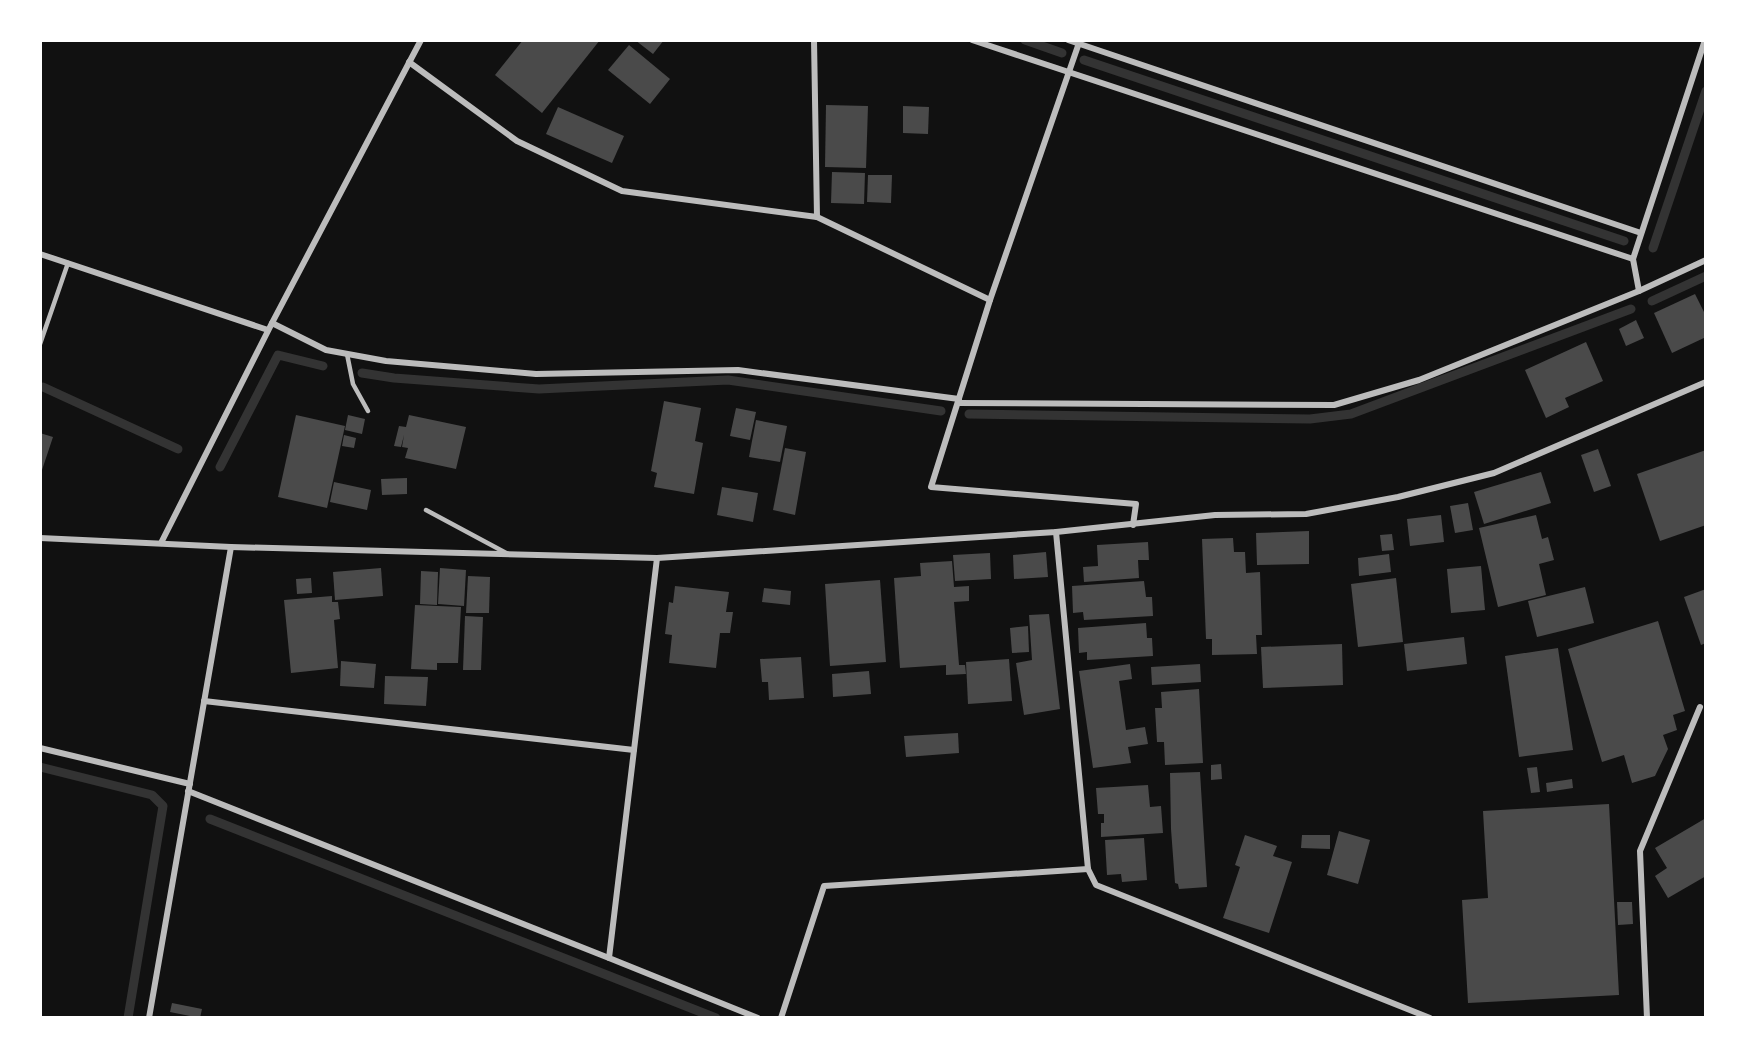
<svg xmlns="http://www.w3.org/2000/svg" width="1746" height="1058" viewBox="0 0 1746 1058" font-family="'Archivo Narrow',sans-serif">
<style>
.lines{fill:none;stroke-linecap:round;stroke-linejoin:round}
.stream{stroke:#333;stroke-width:9}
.building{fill:#4a4a4a}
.service{stroke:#bcbcbc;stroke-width:4.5}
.minor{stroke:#bcbcbc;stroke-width:6}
</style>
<rect width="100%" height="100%" fill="#111"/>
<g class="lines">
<g class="stream">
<polyline points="1025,40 1062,53"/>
<polyline points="1084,60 1624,241"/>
<polyline points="1653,248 1706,91"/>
<polyline points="1652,301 1706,276"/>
<polyline points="362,373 394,378 539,389 728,380 941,411"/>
<polyline points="43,387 178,449"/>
<polyline points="969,414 1310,419 1351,414 1631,309"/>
<polyline points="220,467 278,355 323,366"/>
<polyline points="40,767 152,795 163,806 128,1018"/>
<polyline points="210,819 716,1018"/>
</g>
</g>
<g class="building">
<polygon points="523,40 600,40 542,113 495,75"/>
<polygon points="635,40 664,40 653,54"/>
<polygon points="629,45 670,79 650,104 608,70"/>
<polygon points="826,105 868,106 866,168 825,167"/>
<polygon points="903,106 929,107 928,134 903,133"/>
<polygon points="558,107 624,136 612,163 546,134"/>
<polygon points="832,172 865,173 864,204 831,203"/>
<polygon points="868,175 892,175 891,203 867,202"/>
<polygon points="1695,294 1706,316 1706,337 1672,353 1654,313"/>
<polygon points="1636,320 1644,338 1626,346 1619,329"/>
<polygon points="1586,342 1603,381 1565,398 1569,407 1546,418 1525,370"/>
<polygon points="664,401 701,408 695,441 703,443 694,494 654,487 657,473 651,471"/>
<polygon points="736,408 756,412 750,440 730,436"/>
<polygon points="296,415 345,426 327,508 278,497"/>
<polygon points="348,415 365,419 362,434 345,430"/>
<polygon points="409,415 466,427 456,469 405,458 408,448 402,447 404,435 401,447 394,446 399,426 406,427"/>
<polygon points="756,420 787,426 780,462 749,457"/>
<polygon points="40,433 53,437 41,473 40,473"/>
<polygon points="344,435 356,438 354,448 342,446"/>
<polygon points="785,448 806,452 795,515 773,510"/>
<polygon points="1598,449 1611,486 1594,492 1581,455"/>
<polygon points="1706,450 1706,525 1660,541 1637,474"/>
<polygon points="1541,472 1551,503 1484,524 1474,492"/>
<polygon points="407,478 407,494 382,495 381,479"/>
<polygon points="334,482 371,490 367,510 330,502"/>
<polygon points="722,487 758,493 753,522 717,515"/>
<polygon points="1468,503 1473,530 1455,533 1450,506"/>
<polygon points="1441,515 1444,542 1410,546 1407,519"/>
<polygon points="1536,515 1542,539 1548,537 1554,560 1539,564 1546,595 1498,607 1479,528"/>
<polygon points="1309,531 1309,564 1257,565 1256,533"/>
<polygon points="1392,534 1394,550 1382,551 1380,535"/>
<polygon points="1233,538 1234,552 1245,552 1246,573 1260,572 1262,635 1256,635 1257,654 1212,655 1212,639 1206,639 1202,539"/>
<polygon points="1148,542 1149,560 1138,560 1139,578 1084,582 1083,567 1098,566 1097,545"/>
<polygon points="1046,552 1048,577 1014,579 1013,555"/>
<polygon points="990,553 991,579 955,581 953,555"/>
<polygon points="1389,554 1391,572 1359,576 1358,558"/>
<polygon points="952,561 954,587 969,586 969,601 954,602 959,665 965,665 966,674 946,675 946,665 900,668 894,578 921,576 920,563"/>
<polygon points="1481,566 1485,610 1451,613 1447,569"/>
<polygon points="381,568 383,596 335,600 333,572"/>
<polygon points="440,568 466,570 464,606 438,604"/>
<polygon points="421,571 438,572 437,605 420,604"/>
<polygon points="468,576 490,577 489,613 466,613"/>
<polygon points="311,578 312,593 297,594 296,579"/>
<polygon points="1396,578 1403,642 1358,647 1351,584"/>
<polygon points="880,580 886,662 830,666 825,584"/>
<polygon points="1144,581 1146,597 1152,597 1153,616 1084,620 1083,612 1073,613 1072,586"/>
<polygon points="675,586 729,592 726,612 733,612 730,633 720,633 716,668 669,663 672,635 665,634 669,602 673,603"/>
<polygon points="1585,587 1594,623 1537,637 1528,601"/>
<polygon points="764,588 791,591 790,605 762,602"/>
<polygon points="1706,589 1706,643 1701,645 1684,597"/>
<polygon points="332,596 332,602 338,602 340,619 334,620 338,668 291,673 284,600"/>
<polygon points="415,605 461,607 458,663 437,663 437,670 411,669"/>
<polygon points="1049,614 1060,709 1024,715 1016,663 1032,660 1029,615"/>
<polygon points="465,616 483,617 481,670 463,670"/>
<polygon points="1658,621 1685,711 1673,715 1677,730 1663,735 1668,749 1655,776 1632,783 1624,755 1602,762 1568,649"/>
<polygon points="1146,623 1147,638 1152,638 1153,656 1087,660 1087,652 1079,653 1078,628"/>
<polygon points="1028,626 1029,652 1012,653 1010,628"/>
<polygon points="1464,637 1467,664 1407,671 1404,644"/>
<polygon points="1342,644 1343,685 1263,688 1261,647"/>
<polygon points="1558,648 1573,750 1519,757 1505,656"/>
<polygon points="801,657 804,698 769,700 768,682 762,682 760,659"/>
<polygon points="1009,659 1012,701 968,704 966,662"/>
<polygon points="341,661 376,664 374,688 340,686"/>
<polygon points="1130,664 1132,679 1119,681 1126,730 1145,727 1148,744 1128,747 1131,763 1093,768 1079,671"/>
<polygon points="1200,664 1201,682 1152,685 1151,667"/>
<polygon points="869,671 871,694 833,697 832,674"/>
<polygon points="385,676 428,677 426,706 384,704"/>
<polygon points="1199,689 1203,763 1165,765 1164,742 1157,742 1155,708 1162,708 1161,692"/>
<polygon points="958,733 959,753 906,757 904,736"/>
<polygon points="1221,764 1222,779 1211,780 1211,765"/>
<polygon points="1537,767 1540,792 1531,793 1527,768"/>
<polygon points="1200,772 1207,887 1179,889 1178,884 1175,883 1171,829 1170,773"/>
<polygon points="1572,779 1573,788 1547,792 1546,783"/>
<polygon points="1148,785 1150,807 1161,806 1163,833 1101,837 1101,823 1104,823 1104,814 1098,814 1096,788"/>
<polygon points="1609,804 1619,995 1468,1003 1462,900 1488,898 1483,811"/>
<polygon points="1706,818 1706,876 1668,898 1655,876 1667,868 1655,848"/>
<polygon points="1339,831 1370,840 1358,884 1327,875"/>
<polygon points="1245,835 1277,846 1273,856 1292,862 1269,933 1223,918 1240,867 1235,865"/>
<polygon points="1302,835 1330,835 1330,849 1301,848"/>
<polygon points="1144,838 1147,880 1122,882 1121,874 1107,875 1105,840"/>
<polygon points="1617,902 1632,902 1633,924 1618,925"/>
<polygon points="172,1003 202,1009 200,1018 170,1012"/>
</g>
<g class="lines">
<g class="service">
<polyline points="40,344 68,263"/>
<polyline points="347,354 353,384 368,411"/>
<polyline points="426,510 508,554"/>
</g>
<g class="minor">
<polyline points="814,40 817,217"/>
<polyline points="972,40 1633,259"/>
<polyline points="1068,40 1641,233"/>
<polyline points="1080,40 990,300 931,487 1136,504 1133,525"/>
<polyline points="409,62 517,141 622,191 817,217 990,300"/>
<polyline points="40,254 268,330"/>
<polyline points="1639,291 1633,259 1705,40"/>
<polyline points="272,323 326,350 386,361 536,374 738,370 959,399"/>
<polyline points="958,403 1334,405 1419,380 1639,291 1706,260"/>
<polyline points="1056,532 1088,869 1096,885 1430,1018"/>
<polyline points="40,538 231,547 657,558 1056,532 1215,515 1306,514 1398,497 1494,473 1706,382"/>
<polyline points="161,543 272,323 421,40"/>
<polyline points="204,701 634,750 609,958 758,1018"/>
<polyline points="40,748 190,784"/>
<polyline points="634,750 657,558"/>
<polyline points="188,791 609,958"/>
<polyline points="149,1018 231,547"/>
<polyline points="781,1018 824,886 1088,869"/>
<polyline points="1647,1018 1640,851 1700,707"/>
</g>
</g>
<rect width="1746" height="1058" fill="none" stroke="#ffffff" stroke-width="84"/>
</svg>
